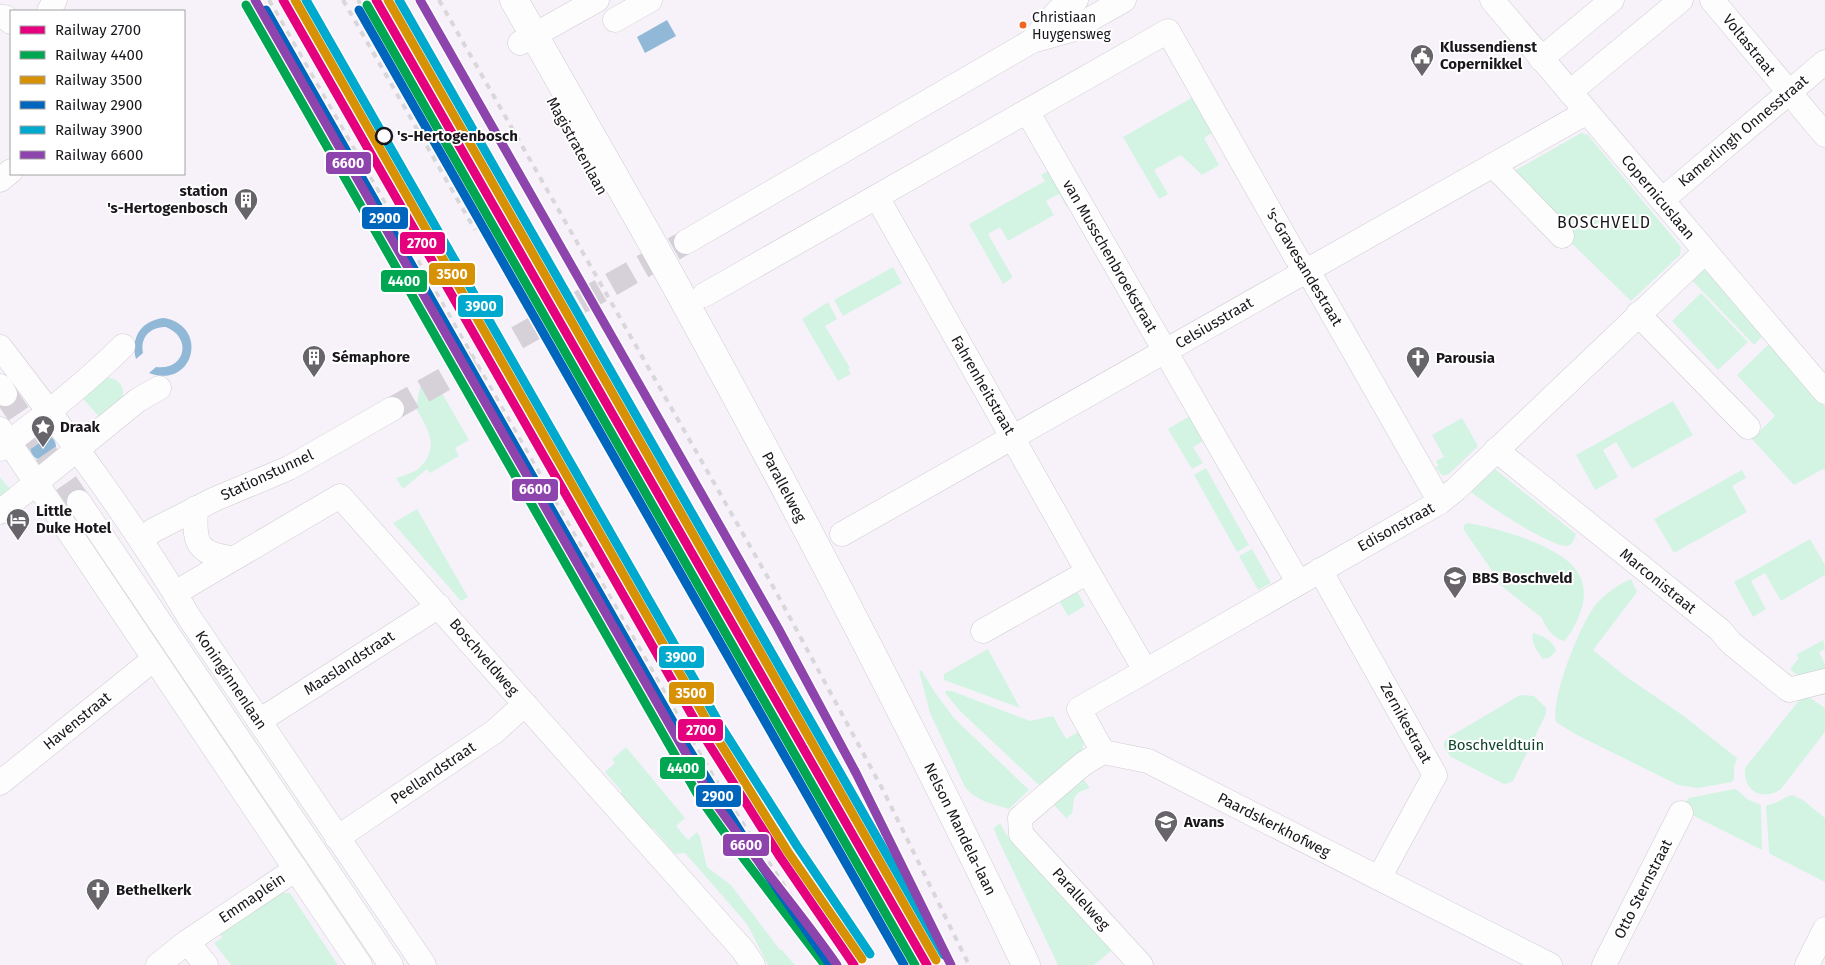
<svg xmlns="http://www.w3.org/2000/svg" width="1825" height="965" viewBox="0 0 1825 965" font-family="'Fira Sans',sans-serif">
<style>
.green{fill:#d3f4e3}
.water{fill:#91b9d7}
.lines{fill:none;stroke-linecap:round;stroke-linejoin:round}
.minor-tunnel{stroke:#d6d1d9;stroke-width:24;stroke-dasharray:24 12;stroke-linecap:butt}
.minor-casing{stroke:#cfccd1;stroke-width:25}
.major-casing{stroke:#cfccd1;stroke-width:29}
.minor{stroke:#fefdfe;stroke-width:24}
.major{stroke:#fefdfe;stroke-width:28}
.rail{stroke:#d8d7d9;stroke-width:4;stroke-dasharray:6 6;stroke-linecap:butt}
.rail-1-casing{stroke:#fff;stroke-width:12}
.rail-2-casing{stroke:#fff;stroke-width:12}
.rail-3-casing{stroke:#fff;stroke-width:12}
.rail-4-casing{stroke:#fff;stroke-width:12}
.rail-5-casing{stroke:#fff;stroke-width:12}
.rail-6-casing{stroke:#fff;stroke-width:12}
.rail-1{stroke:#e5007d;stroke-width:9}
.rail-2{stroke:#00a651;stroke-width:9}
.rail-3{stroke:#d69104;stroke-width:9}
.rail-4{stroke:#0065bd;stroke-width:9}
.rail-5{stroke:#00a9ce;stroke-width:9}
.rail-6{stroke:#8e44ad;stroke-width:9}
.bus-dot{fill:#f26522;stroke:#fff;stroke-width:2}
.stop-dot{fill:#fff;stroke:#1a171c;stroke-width:2.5}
.labels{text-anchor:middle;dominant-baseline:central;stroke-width:4;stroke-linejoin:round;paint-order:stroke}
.bus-label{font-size:14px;fill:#1a171c;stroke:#fff;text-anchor:start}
.street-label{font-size:15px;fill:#1a171c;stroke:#fff}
.poi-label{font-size:15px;font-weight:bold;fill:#1a171c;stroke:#fff;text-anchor:start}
.stop-label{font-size:15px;font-weight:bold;fill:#1a171c;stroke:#fff;text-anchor:start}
.park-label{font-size:15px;fill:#0e432b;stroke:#fff}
.neighbourhood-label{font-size:16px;letter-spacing:1px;fill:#1a171c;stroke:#fff}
.line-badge{stroke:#fff;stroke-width:2}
.badge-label{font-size:14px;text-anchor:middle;font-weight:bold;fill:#fff}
</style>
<rect width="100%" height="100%" fill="#f7f2fa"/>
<g class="green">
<polygon points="1195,96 1215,131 1204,138 1219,165 1202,175 1181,155 1154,170 1168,194 1159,199 1123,137"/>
<polygon points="1581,133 1588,135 1681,247 1680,255 1631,301 1560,232 1514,173 1516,170"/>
<polygon points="1052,169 1072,204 1067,207 1059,194 1046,201 1054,215 1008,241 1000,227 988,234 1012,276 1012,278 1003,284 969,224 1045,181 1041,175"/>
<polygon points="893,267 902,283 843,316 834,300"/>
<polygon points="1705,268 1764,335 1754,345 1688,276"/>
<polygon points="1701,293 1748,342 1718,370 1672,321"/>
<polygon points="828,302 837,319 825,326 850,368 848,369 851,374 838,381 802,319"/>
<polygon points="1771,342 1825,407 1825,471 1823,469 1794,485 1752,439 1775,416 1737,375"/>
<path d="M 104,378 C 117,376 126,386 122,400 L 101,419 L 81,396 Z"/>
<path d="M 434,379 L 469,440 L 455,448 L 459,456 L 430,473 L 427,469 L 403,489 L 396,478 C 402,476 409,474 415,471 C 419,469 423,464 426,460 C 438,441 425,425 416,408 L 420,387 Z"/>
<polygon points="1673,401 1693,435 1632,469 1616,442 1603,450 1618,477 1595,490 1576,455"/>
<polygon points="1193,414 1207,439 1193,447 1203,463 1192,469 1168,429"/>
<polygon points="1462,418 1478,446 1449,474 1443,476 1435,467 1439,466 1436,461 1444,457 1432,435"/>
<polygon points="1206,468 1249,545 1237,552 1194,475"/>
<path d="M 1495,469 L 1576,534 C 1575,539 1572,545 1567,546 C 1552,548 1484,503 1471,492 Z"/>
<polygon points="1742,470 1746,478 1732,486 1747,512 1674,553 1654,519"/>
<polygon points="0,477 12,491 0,500"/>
<polygon points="417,509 468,597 461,601 393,523"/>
<path d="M 1468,523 C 1491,527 1511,533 1532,541 C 1561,554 1592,569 1582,607 C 1579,618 1572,633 1564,641 C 1554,639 1545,627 1542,618 L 1499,584 L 1490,568 L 1464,530 L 1464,525 Z"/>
<polygon points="1810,539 1825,565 1825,575 1781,601 1765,573 1751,581 1766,609 1753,617 1734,582"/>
<polygon points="1252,549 1271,583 1258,590 1239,556"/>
<path d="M 1631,579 L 1637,592 L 1593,650 L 1625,676 L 1681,714 L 1737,758 L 1734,767 L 1734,779 L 1732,782 L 1698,788 L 1678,785 L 1575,734 L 1556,722 C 1550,700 1581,621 1597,603 C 1607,593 1618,584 1631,579 Z"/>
<polygon points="1076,589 1085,606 1068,616 1058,599"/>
<path d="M 1533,633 C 1542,635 1554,641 1556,651 L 1549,658 L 1543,659 C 1537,651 1530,642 1533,633 Z"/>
<polygon points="1823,640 1825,649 1819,652 1825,664 1825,674 1804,681 1790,669 1799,658 1796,655"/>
<polygon points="988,649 1020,708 944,680 944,674"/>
<path d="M 921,670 L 936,694 L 955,719 L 1029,790 L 1009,809 C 993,804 976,801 965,787 L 930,713 L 919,671 Z"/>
<path d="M 946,691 L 952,691 L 1030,721 L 1053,716 L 1066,739 L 1080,731 C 1084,738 1085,742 1082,750 L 1041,787 L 960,711 L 945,693 Z"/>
<polygon points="1520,695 1534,696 1546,708 1546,714 1513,781 1509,783 1504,784 1451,757 1444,747 1444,742 1449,737"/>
<path d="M 1809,697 L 1825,708 L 1825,732 L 1781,789 C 1762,802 1743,791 1745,768 L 1801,698 Z"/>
<polygon points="626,747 685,818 676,826 688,840 697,832 700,837 707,867 731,885 780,950 782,950 795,965 768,965 747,924 685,853 675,854 653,828 645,834 614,798 622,792 605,772 615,763 612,759"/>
<path d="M 1083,779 L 1090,788 C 1071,793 1075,799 1072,814 L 1069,815 L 1067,819 L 1054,805 Z"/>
<polygon points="1734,789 1737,790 1747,799 1761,805 1762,849 1760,849 1688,813 1684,804 1689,798"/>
<path d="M 1792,795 L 1803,800 L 1825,818 L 1825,882 L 1770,854 L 1769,852 L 1766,807 L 1767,805 C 1778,804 1783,797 1792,795 Z"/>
<polygon points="1000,823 1006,834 1112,950 1094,965 1058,965 996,835 994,828"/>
<polygon points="281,893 290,893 338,965 231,965 214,943 222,938 220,934"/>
</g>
<g class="water">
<polygon points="667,20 676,36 645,53 637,37"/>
<path d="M 164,318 C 210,326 194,390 149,373 L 156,367 C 185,371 193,338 166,327 C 150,327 140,337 143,353 L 136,359 C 130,337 142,320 164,318 Z"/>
<circle cx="43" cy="447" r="13"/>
</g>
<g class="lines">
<g class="minor-tunnel">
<polyline points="5,394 79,502"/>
<polyline points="392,409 686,242"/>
</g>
<g class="minor-casing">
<g id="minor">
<polyline points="1492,0 1825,392"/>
<polyline points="1712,0 1825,135"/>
<polyline points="49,11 55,0"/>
<polyline points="0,17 5,17 11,22"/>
<polyline points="615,20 650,0"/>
<polyline points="1032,41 1059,10 1076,0"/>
<polyline points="520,43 597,0"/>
<polyline points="1541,59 1612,0"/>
<polyline points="1570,92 1681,0"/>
<polyline points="1027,111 1298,582"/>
<polyline points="1493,165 1562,236"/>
<polyline points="0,180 11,171"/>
<polyline points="877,197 1088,572 1145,670"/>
<polyline points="1662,200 1825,62"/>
<polyline points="686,242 1032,41 1071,30 1124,0"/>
<polyline points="704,295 1168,31 1296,257 1315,283 1440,502"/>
<polyline points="1638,314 1748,427"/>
<path d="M 0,347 C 67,434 133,522 189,617 L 424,965"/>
<polyline points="0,386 5,394"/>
<polyline points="0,429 360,965"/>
<path d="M 0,449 C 43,417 86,383 123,346"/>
<polyline points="1496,450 1720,630 1731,643 1789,690 1825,681"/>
<polyline points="79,502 391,965"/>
<path d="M 196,508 C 194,542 195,553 232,558"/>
<polyline points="0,512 138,400 159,388"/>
<polyline points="842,534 1587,112"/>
<polyline points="141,540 154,530 215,499 289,468 392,409"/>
<polyline points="1320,570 1435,775 1379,878"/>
<polyline points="175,593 340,496 743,950 753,965"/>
<polyline points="983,631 1088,572"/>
<polyline points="259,721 439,606"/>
<polyline points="1103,752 1079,709 1440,502 1456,489 1705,252"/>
<polyline points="0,783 154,659"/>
<polyline points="337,838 494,732 525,704"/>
<polyline points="187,942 206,965"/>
<polyline points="158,965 187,942 296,869"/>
<polyline points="1141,965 1021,834 1020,818 1083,764 1103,752 1148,761 1550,965"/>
<polyline points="1604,965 1681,813"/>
<polyline points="1807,965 1825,929"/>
</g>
</g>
<g class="major-casing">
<path id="major" d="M 514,0 C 559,80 605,159 650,239 C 782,477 909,719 1026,965"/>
</g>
<use href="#minor" class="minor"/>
<use href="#major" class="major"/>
<g class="rail">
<polyline points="269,0 694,744 730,804 833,959"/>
<polyline points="343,0 475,230"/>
<polyline points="358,0 908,965"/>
<polyline points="439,0 775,590 883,790 969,965"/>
<polyline points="817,914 851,965"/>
</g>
<g class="rail-1-casing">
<g id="rail-1">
<polyline points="283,0 705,738 780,857 854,965"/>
<polyline points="376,0 927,965"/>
</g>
</g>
<g class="rail-2-casing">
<g id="rail-2">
<polyline points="246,5 699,797 731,842 825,965"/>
<polyline points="367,5 915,965"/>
</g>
</g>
<g class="rail-3-casing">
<g id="rail-3">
<polyline points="295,0 714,733 788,852 862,959"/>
<polyline points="388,0 936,960"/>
</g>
</g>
<g class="rail-4-casing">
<g id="rail-4">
<polyline points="266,10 688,748 763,868 830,965"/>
<polyline points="359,10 904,965"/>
</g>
</g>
<g class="rail-5-casing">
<g id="rail-5">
<polyline points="306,0 722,728 797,846 870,954"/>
<polyline points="399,0 944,955"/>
</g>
</g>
<g class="rail-6-casing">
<g id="rail-6">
<path d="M 255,0 L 708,792 C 748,852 796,906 837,965"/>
<polyline points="420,0 778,628 856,773 951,965"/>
</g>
</g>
<use href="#rail-1" class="rail-1"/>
<use href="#rail-2" class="rail-2"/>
<use href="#rail-3" class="rail-3"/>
<use href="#rail-4" class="rail-4"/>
<use href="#rail-5" class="rail-5"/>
<use href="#rail-6" class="rail-6"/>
</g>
<defs>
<g id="civic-pin" transform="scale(1.25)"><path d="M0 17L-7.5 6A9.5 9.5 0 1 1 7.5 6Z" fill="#67646a" stroke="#fff"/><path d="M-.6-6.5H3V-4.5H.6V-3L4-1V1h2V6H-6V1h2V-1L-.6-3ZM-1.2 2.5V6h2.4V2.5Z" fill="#fff"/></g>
<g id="building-pin" transform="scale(1.25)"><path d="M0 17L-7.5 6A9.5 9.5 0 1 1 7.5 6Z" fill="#67646a" stroke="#fff"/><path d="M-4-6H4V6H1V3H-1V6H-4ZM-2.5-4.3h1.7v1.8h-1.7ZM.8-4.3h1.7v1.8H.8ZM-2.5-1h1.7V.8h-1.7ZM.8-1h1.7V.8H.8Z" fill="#fff"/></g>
<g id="church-pin" transform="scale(1.25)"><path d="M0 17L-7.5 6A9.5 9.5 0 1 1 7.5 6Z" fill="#67646a" stroke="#fff"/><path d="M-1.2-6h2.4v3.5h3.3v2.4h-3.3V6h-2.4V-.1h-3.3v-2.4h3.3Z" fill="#fff"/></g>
<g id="sight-pin" transform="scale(1.25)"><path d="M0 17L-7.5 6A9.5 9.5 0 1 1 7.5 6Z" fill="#67646a" stroke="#fff"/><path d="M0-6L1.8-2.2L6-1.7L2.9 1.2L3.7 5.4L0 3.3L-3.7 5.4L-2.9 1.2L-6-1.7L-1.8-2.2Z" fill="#fff"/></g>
<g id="hotel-pin" transform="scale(1.25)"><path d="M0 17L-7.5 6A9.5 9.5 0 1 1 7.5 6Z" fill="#67646a" stroke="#fff"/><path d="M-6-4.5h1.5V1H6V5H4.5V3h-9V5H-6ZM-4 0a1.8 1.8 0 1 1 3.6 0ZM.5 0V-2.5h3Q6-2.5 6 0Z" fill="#fff"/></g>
<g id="school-pin" transform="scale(1.25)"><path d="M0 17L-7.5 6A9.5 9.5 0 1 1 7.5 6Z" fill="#67646a" stroke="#fff"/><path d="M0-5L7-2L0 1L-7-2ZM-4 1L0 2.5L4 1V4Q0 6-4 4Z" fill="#fff"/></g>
<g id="university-pin" transform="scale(1.25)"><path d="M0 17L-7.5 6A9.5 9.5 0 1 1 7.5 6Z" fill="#67646a" stroke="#fff"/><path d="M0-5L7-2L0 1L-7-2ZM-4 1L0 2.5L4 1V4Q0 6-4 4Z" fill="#fff"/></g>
</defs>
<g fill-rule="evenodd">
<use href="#civic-pin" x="1422" y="56"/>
<use href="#building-pin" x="246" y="200"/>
<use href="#building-pin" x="314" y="357"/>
<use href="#church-pin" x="1418" y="358"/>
<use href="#sight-pin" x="43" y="427"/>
<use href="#hotel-pin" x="18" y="520"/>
<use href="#school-pin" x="1455" y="578"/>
<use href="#university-pin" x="1166" y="822"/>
<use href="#church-pin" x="98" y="890"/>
</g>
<circle class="bus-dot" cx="1023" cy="25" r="4.5"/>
<circle class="stop-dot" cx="384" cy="136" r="8"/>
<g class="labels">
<g class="bus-label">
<text x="1032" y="17">Christiaan<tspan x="1032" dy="17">Huygensweg</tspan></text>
</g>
<g class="street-label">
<text transform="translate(1749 45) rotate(51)">Voltastraat</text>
<text transform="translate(1743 131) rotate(-40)">Kamerlingh Onnesstraat</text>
<text transform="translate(577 146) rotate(61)">Magistratenlaan</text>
<text transform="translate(1658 197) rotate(50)">Copernicuslaan</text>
<text transform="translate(1110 256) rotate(60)">van Musschenbroekstraat</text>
<text transform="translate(1304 267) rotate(59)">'s-Gravesandestraat</text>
<text transform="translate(1214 323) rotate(-30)">Celsiusstraat</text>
<text transform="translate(983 385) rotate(60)">Fahrenheitstraat</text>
<text transform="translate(267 475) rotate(-25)">Stationstunnel</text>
<text transform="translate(784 487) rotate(62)">Parallelweg</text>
<text transform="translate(1396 527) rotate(-29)">Edisonstraat</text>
<text transform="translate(1658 581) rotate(39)">Marconistraat</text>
<text transform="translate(484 657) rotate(49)">Boschveldweg</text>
<text transform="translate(349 663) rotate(-33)">Maaslandstraat</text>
<text transform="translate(231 680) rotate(56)">Koninginnenlaan</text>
<text transform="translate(77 721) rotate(-39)">Havenstraat</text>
<text transform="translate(1406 723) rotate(61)">Zernikestraat</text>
<text transform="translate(433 773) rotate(-34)">Peellandstraat</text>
<text transform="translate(1274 825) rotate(27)">Paardskerkhofweg</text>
<text transform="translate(960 829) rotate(64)">Nelson Mandela-laan</text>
<text transform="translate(1643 889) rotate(-63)">Otto Sternstraat</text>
<text transform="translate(252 898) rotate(-34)">Emmaplein</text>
<text transform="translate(1081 899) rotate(48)">Parallelweg</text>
</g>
<g class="poi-label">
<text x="1440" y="47">Klussendienst<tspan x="1440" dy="17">Copernikkel</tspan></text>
<text x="228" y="191" text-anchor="end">station<tspan x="228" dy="17">'s-Hertogenbosch</tspan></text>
<text x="332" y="357">Sémaphore</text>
<text x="1436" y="358">Parousia</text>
<text x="60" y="427">Draak</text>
<text x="36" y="511">Little<tspan x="36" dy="17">Duke Hotel</tspan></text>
<text x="1472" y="578">BBS Boschveld</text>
<text x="1184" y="822">Avans</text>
<text x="116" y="890">Bethelkerk</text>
</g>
<g class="stop-label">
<text x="397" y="136">'s-Hertogenbosch</text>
</g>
<g class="park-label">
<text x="1496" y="745">Boschveldtuin</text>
</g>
<g class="neighbourhood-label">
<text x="1604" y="222">BOSCHVELD</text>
</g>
</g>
<g class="line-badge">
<rect x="325" y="151" width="47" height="24" rx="5" fill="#8e44ad"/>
<rect x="361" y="206" width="48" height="24" rx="5" fill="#0065bd"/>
<rect x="399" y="231" width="47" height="24" rx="5" fill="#e5007d"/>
<rect x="428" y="262" width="48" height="24" rx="5" fill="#d69104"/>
<rect x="380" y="269" width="48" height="24" rx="5" fill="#00a651"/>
<rect x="457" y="294" width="47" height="24" rx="5" fill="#00a9ce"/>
<rect x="511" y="478" width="48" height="24" rx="5" fill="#8e44ad"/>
<rect x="658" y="645" width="47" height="24" rx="5" fill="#00a9ce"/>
<rect x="668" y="681" width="47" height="24" rx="5" fill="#d69104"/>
<rect x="677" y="718" width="47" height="24" rx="5" fill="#e5007d"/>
<rect x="659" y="756" width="47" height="24" rx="5" fill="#00a651"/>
<rect x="695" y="784" width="47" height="24" rx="5" fill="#0065bd"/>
<rect x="722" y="833" width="48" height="24" rx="5" fill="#8e44ad"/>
</g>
<g class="badge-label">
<text x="348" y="168">6600</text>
<text x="385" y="223">2900</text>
<text x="422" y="248">2700</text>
<text x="452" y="279">3500</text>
<text x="404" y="286">4400</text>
<text x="481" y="311">3900</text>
<text x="535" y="494">6600</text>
<text x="681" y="662">3900</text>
<text x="691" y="698">3500</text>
<text x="701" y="735">2700</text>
<text x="683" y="773">4400</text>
<text x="718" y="801">2900</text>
<text x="746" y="850">6600</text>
</g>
<rect x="10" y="10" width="175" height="165" fill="#ffffff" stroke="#a3a2a4"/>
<rect x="20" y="26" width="25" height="8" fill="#e5007d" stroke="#a3a2a4"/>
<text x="55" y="35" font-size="15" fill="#1a171c">Railway 2700</text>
<rect x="20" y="51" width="25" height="8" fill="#00a651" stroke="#a3a2a4"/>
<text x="55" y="60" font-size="15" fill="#1a171c">Railway 4400</text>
<rect x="20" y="76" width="25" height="8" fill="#d69104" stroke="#a3a2a4"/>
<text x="55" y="85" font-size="15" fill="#1a171c">Railway 3500</text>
<rect x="20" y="101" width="25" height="8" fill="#0065bd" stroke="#a3a2a4"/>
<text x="55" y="110" font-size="15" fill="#1a171c">Railway 2900</text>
<rect x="20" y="126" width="25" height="8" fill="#00a9ce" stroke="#a3a2a4"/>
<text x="55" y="135" font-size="15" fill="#1a171c">Railway 3900</text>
<rect x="20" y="151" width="25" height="8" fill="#8e44ad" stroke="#a3a2a4"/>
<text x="55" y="160" font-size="15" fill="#1a171c">Railway 6600</text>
</svg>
